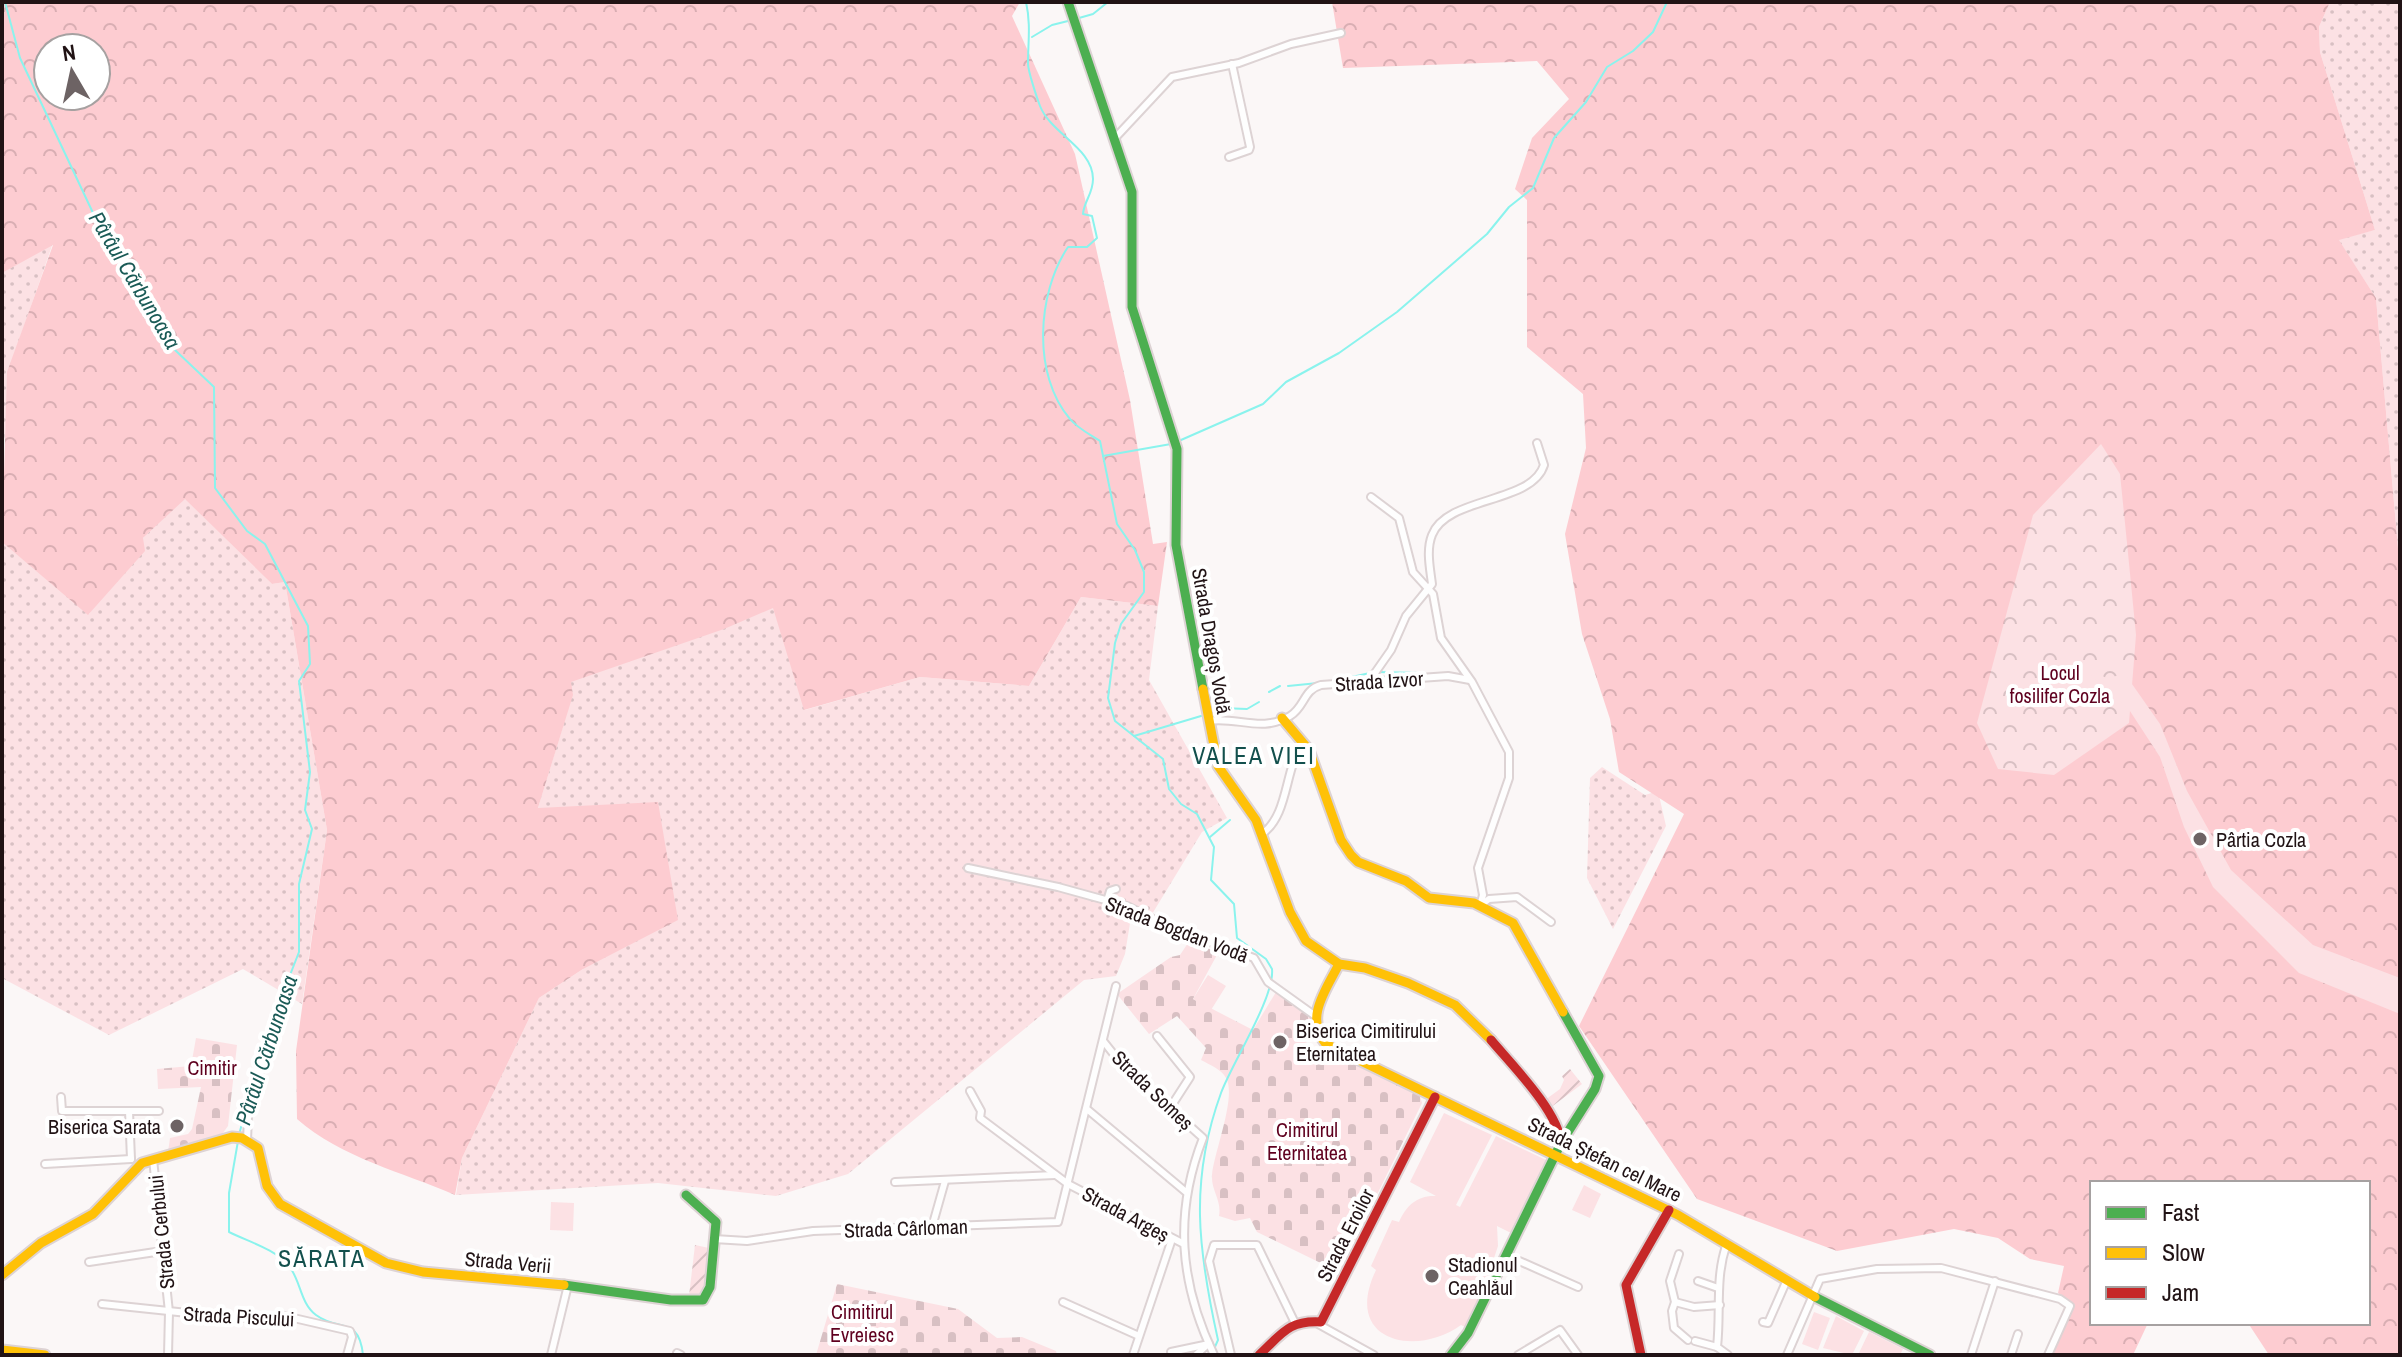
<svg xmlns="http://www.w3.org/2000/svg" width="2402" height="1357" viewBox="0 0 2402 1357" font-family="'Archivo Narrow',sans-serif">
<style>
.grass{fill:url(#grass-dots)}
.forest{fill:url(#forest-crowns);fill-rule:evenodd}
.cemetery{fill:url(#cemetery-stones)}
.park{fill:url(#park-crowns)}
.garden{fill:url(#garden-furrows)}
.pitch{fill:#fce1e4}
.lines{fill:none;stroke-linecap:round;stroke-linejoin:round}
.stream{stroke:#8af3ed;stroke-width:2}
.street-casing{stroke:#ddd3d4;stroke-width:10}
.fast-casing{stroke:#ddd3d4;stroke-width:13}
.slow-casing{stroke:#ddd3d4;stroke-width:13}
.jam-casing{stroke:#ddd3d4;stroke-width:13}
.street{stroke:#fefefe;stroke-width:6}
.fast{stroke:#4caf50;stroke-width:9}
.slow{stroke:#ffc107;stroke-width:9}
.jam{stroke:#c62828;stroke-width:9}
.poi-dot{fill:#6d6364;stroke:#fff;stroke-width:3}
.labels{text-anchor:middle;dominant-baseline:central;stroke-width:8;stroke-linejoin:round;paint-order:stroke}
.street-label{font-size:20px;fill:#211315;stroke:#fff}
.park-label{font-size:20px;fill:#5f001f;stroke:#fff}
.poi-label{font-size:20px;fill:#211315;stroke:#fff;text-anchor:start}
.water-label{font-size:22px;font-style:italic;fill:#1a5a56;stroke:#fff}
.quarter-label{font-size:24px;letter-spacing:2px;fill:#13504d;stroke:#fff}
</style>
<defs>
<pattern id="grass-dots" width="8" height="8" patternUnits="userSpaceOnUse" patternTransform="scale(2)"><rect width="8" height="8" fill="#fce1e4"/><path d="M2 2h.1M6 6h.1" fill="none" stroke="#d8c0c3" stroke-width="1.8" stroke-linecap="round"/></pattern>
<pattern id="forest-crowns" width="20" height="18" patternUnits="userSpaceOnUse" patternTransform="scale(2)"><rect width="20" height="18" fill="#fdccd1"/><path d="M2 6a3 3 0 1 1 6 0M12 15a3 3 0 1 1 6 0" fill="none" stroke="#d9aeb3"/></pattern>
<pattern id="cemetery-stones" width="16" height="16" patternUnits="userSpaceOnUse" patternTransform="scale(2)"><rect width="16" height="16" fill="#fce1e4"/><path d="M2 7V4a2 2 0 0 1 4 0v3zM10 15v-3a2 2 0 0 1 4 0v3z" fill="#d8c0c3"/></pattern>
<pattern id="park-crowns" width="20" height="18" patternUnits="userSpaceOnUse" patternTransform="scale(2)"><rect width="20" height="18" fill="#fce1e4"/><path d="M2 6a3 3 0 1 1 6 0M12 15a3 3 0 1 1 6 0" fill="none" stroke="#d8c0c3"/></pattern>
<pattern id="garden-furrows" width="10" height="10" patternUnits="userSpaceOnUse" patternTransform="scale(2)"><rect width="10" height="10" fill="#fce1e4"/><path d="M-1 1l2-2M0 10L10 0M9 11l2-2" fill="none" stroke="#d8c0c3"/></pattern>
</defs>
<rect width="100%" height="100%" fill="#fbf7f7"/>
<g class="grass">
<polygon points="2330,2 2400,2 2400,571 2376,298 2338,239 2375,230 2320,52 2319,27"/>
<polygon points="53,243 8,372 10,385 2,461 2,273"/>
<polygon points="185,498 272,584 285,582 327,830 302,1004 243,969 109,1035 2,978 2,542 89,614 143,538"/>
<polygon points="1081,597 1158,606 1149,680 1227,818 1202,832 1149,919 1132,911 1125,954 1116,976 1084,980 848,1174 776,1196 658,1183 456,1195 462,1158 539,998 583,969 538,808 564,723 562,709 573,672 774,607 805,710 920,677 1029,686"/>
<polygon points="1602,767 1645,795 1658,791 1666,826 1613,929 1587,878 1590,778"/>
</g>
<g class="forest">
<path d="M 2,2 L 1020,2 L 1012,16 L 1075,154 L 1130,400 L 1153,544 L 1167,542 L 1158,606 L 1081,597 L 1029,686 L 920,677 L 804,710 L 773,608 L 724,629 L 571,682 L 573,695 L 538,808 L 658,802 L 678,920 L 583,969 L 539,998 L 462,1158 L 455,1195 C 403,1172 341,1158 297,1119 L 296,1051 L 327,830 L 285,582 L 272,584 L 185,499 L 143,538 L 145,551 L 88,615 L 2,542 L 7,372 L 53,245 L 2,273 ZM 48,48 L 96,48 L 96,96 L 48,96 Z"/>
<polygon points="1332,2 2330,2 2319,27 2320,52 2375,230 2339,240 2376,298 2400,571 2400,1355 2269,1355 2248,1323 2368,1323 2368,1183 2092,1183 2092,1323 2148,1323 2133,1355 2052,1355 2074,1305 2058,1293 2064,1266 2030,1259 1998,1238 1954,1229 1837,1251 1697,1199 1579,1026 1684,814 1619,772 1610,719 1582,634 1565,534 1586,448 1583,394 1527,347 1527,200 1515,189 1532,138 1569,99 1537,61 1343,68"/>
</g>
<g class="cemetery">
<path d="M 1190,940 L 1218,953 L 1193,999 L 1253,1030 L 1276,992 L 1311,1016 L 1314,1023 L 1305,1042 L 1419,1093 L 1422,1103 L 1339,1272 L 1257,1232 L 1250,1218 L 1235,1221 L 1219,1216 C 1222,1200 1211,1191 1212,1175 C 1214,1152 1237,1096 1226,1078 C 1221,1069 1210,1065 1201,1060 L 1206,1048 L 1177,1016 L 1149,1034 L 1117,994 L 1171,957 L 1180,955 Z"/>
<polygon points="196,1038 237,1045 228,1126 220,1137 168,1152 170,1138 188,1134 192,1129 201,1087 158,1089 157,1069 191,1066"/>
<polygon points="837,1284 958,1309 997,1338 1022,1337 1056,1351 1057,1355 816,1355"/>
</g>
<polygon class="park" points="2101,444 2120,474 2127,543 2136,635 2129,723 2054,775 1998,769 1977,723 2033,515"/>
<g class="garden">
<polygon points="1570,1069 1582,1084 1550,1108 1545,1100 1560,1089 1564,1080 1562,1076"/>
<polygon points="695,1245 709,1248 707,1289 698,1296 689,1296"/>
</g>
<g class="pitch">
<polygon points="2092,672 2107,678 2125,674 2160,724 2187,791 2231,870 2313,945 2400,978 2400,1014 2299,973 2213,887 2184,827 2160,757 2128,708 2089,674"/>
<polygon points="1208,975 1226,986 1211,1010 1193,999"/>
<path d="M 1444,1113 L 1492,1135 L 1456,1205 L 1460,1207 L 1496,1136 L 1546,1160 L 1511,1233 L 1497,1226 L 1498,1246 L 1493,1261 L 1498,1264 L 1465,1327 L 1461,1325 C 1418,1357 1341,1343 1376,1270 L 1371,1266 L 1392,1220 L 1399,1222 C 1406,1206 1417,1195 1436,1196 L 1410,1182 Z"/>
<polygon points="1584,1185 1601,1194 1590,1218 1572,1210"/>
<polygon points="551,1202 574,1203 573,1231 550,1230"/>
<polygon points="1814,1312 1830,1318 1818,1350 1802,1344"/>
<polygon points="1836,1316 1864,1331 1852,1355 1823,1348"/>
<polygon points="1869,1332 1903,1349 1900,1355 1858,1355"/>
</g>
<g class="lines">
<g class="stream">
<polyline points="5,2 20,58 102,232 175,350 214,387 215,488 247,531 265,544 308,626 310,664 299,681 310,772 305,810 312,829 299,884 299,952 262,1047 239,1135"/>
<path d="M 1026,2 C 1031,24 1028,42 1028,64 C 1028,71 1037,98 1040,106 C 1051,134 1093,148 1093,179 C 1093,194 1084,201 1083,214 L 1092,216 L 1097,238 L 1087,247 L 1068,247 C 1037,293 1032,375 1070,419 C 1077,428 1091,435 1100,441 L 1117,524 L 1135,550 L 1144,572 L 1144,592 L 1121,624 L 1115,643 L 1108,698 L 1115,721 L 1163,759 L 1169,789 L 1181,804 L 1197,814 L 1214,847 L 1211,880 L 1234,904 L 1237,938 L 1266,959 L 1272,969 C 1275,997 1232,1063 1221,1093 C 1189,1181 1198,1250 1218,1340 L 1214,1349"/>
<polyline points="1079,18 1093,14 1108,2"/>
<polyline points="1032,37 1052,25 1068,21"/>
<polyline points="1181,440 1263,404 1286,382 1339,353 1397,312 1487,234 1509,207 1533,188 1554,138 1586,102 1607,67 1633,51 1653,32 1667,2"/>
<polyline points="1103,456 1171,444"/>
<polyline points="1377,672 1420,673"/>
<polyline points="1329,682 1370,673"/>
<polyline points="1288,686 1318,683"/>
<polyline points="1269,692 1280,686"/>
<polyline points="1215,714 1221,708 1247,709 1259,702"/>
<polyline points="1134,736 1201,716"/>
<polyline points="1210,837 1230,820"/>
<path d="M 238,1141 L 229,1193 L 229,1232 C 249,1242 275,1249 289,1266 C 301,1281 300,1303 316,1315 C 339,1332 359,1316 363,1355"/>
</g>
<g class="street-casing">
<g id="street">
<polyline points="1115,138 1172,77 1239,63 1291,44 1341,33"/>
<polyline points="1229,157 1249,150 1250,147 1232,64"/>
<polyline points="1371,497 1399,518 1413,572 1433,594 1441,638 1472,682 1509,752 1509,778 1478,868 1483,895 1480,906"/>
<path d="M 1370,680 L 1391,650 L 1406,616 L 1432,584 C 1430,568 1426,550 1432,535 C 1447,496 1532,504 1544,465 L 1537,443"/>
<path d="M 1208,721 C 1236,716 1262,733 1290,716 C 1305,707 1303,690 1321,685 L 1448,676 L 1470,680"/>
<path d="M 1262,834 C 1286,817 1285,779 1297,753"/>
<polyline points="968,868 1058,887 1127,906 1169,927 1254,958 1268,982 1314,1015"/>
<polyline points="1107,901 1110,891 1116,889"/>
<polyline points="1480,906 1489,899 1517,897 1551,922"/>
<polyline points="1157,1036 1190,1077 1170,1108"/>
<path d="M 1104,1042 L 1123,1066 L 1203,1138 C 1174,1213 1179,1282 1214,1355"/>
<polyline points="970,1091 981,1111 980,1118 1068,1184 1184,1244"/>
<polyline points="61,1097 62,1111 159,1111"/>
<polyline points="1088,1110 1186,1192"/>
<polyline points="129,1111 131,1159"/>
<polyline points="247,1140 248,1117 265,1054"/>
<polyline points="153,1159 169,1312 168,1355"/>
<polyline points="45,1164 131,1159"/>
<polyline points="895,1182 1055,1175"/>
<polyline points="932,1227 945,1181"/>
<polyline points="714,1239 747,1241 813,1231 1058,1222 1116,986"/>
<path d="M 1726,1246 C 1715,1279 1721,1312 1717,1347 L 1728,1355"/>
<polyline points="1679,1254 1670,1281 1675,1302 1672,1311 1674,1328 1688,1340"/>
<polyline points="1508,1256 1578,1287"/>
<polyline points="89,1262 162,1251"/>
<polyline points="1698,1281 1718,1288"/>
<polyline points="1063,1302 1139,1336"/>
<polyline points="1675,1302 1694,1307 1720,1305"/>
<polyline points="102,1304 235,1318 285,1316 350,1331 352,1337 347,1355"/>
<polyline points="1763,1322 1768,1323 1786,1282"/>
<polyline points="1318,1324 1374,1355"/>
<polyline points="1695,1341 1717,1347"/>
<polyline points="1171,1352 1209,1344"/>
<polyline points="677,1353 681,1355"/>
<polyline points="551,1355 568,1285"/>
<polyline points="1133,1355 1172,1239"/>
<polyline points="1196,1355 1208,1344"/>
<polyline points="1231,1355 1209,1261 1214,1245 1257,1245 1295,1323"/>
<polyline points="1518,1355 1560,1330 1578,1355"/>
<polyline points="1787,1355 1820,1279 1877,1269 1941,1268 2060,1299 2070,1306 2048,1355"/>
<polyline points="1971,1355 1995,1281"/>
<polyline points="2011,1355 2018,1334"/>
</g>
</g>
<g class="fast-casing">
<g id="fast">
<polyline points="1068,2 1132,192 1132,307 1177,449 1176,545 1203,689"/>
<polyline points="564,1285 671,1300 703,1300 710,1287 716,1222 686,1195"/>
<polyline points="1815,1297 1930,1355"/>
<polyline points="1451,1355 1468,1333 1561,1143 1595,1089 1599,1076 1563,1012"/>
</g>
</g>
<g class="slow-casing">
<g id="slow">
<polyline points="1203,689 1218,766 1256,820 1290,912 1306,941 1339,964 1365,968 1408,983 1455,1005 1491,1040"/>
<polyline points="1282,718 1309,750 1341,840 1351,855 1358,862 1406,881 1429,898 1474,903 1513,923 1563,1012"/>
<path d="M 1339,964 C 1326,990 1304,1018 1326,1044 L 1678,1215 L 1815,1297"/>
<polyline points="2,1275 41,1243 93,1214 142,1163 232,1137 242,1138 258,1148 267,1186 280,1204 386,1263 423,1272 564,1285"/>
<polyline points="2,1350 45,1355"/>
</g>
</g>
<g class="jam-casing">
<g id="jam">
<path d="M 1491,1040 C 1512,1065 1558,1111 1561,1143"/>
<path d="M 1259,1355 C 1282,1334 1288,1320 1321,1322 L 1435,1097"/>
<polyline points="1641,1355 1626,1285 1669,1210"/>
</g>
</g>
<use href="#street" class="street"/>
<use href="#fast" class="fast"/>
<use href="#slow" class="slow"/>
<use href="#jam" class="jam"/>
</g>
<g class="poi-dot">
<circle cx="2200" cy="839" r="8"/>
<circle cx="1280" cy="1042" r="8"/>
<circle cx="177" cy="1126" r="8"/>
<circle cx="1432" cy="1276" r="8"/>
</g>
<g class="labels">
<g class="street-label">
<text transform="translate(1212 641) rotate(80)">Strada Dragoș Vodă</text>
<text transform="translate(1379 681) rotate(-4)">Strada Izvor</text>
<text transform="translate(1177 929) rotate(21)">Strada Bogdan Vodă</text>
<text transform="translate(1153 1090) rotate(44)">Strada Someș</text>
<text transform="translate(1605 1159) rotate(26)">Strada Ștefan cel Mare</text>
<text transform="translate(1126 1214) rotate(28)">Strada Argeș</text>
<text transform="translate(906 1228) rotate(-2)">Strada Cârloman</text>
<text transform="translate(161 1232) rotate(-96)">Strada Cerbului</text>
<text transform="translate(1345 1235) rotate(-63)">Strada Eroilor</text>
<text transform="translate(508 1262) rotate(5)">Strada Verii</text>
<text transform="translate(239 1316) rotate(3)">Strada Piscului</text>
</g>
<g class="park-label">
<text x="2060" y="672">Locul<tspan x="2060" dy="23">fosilifer Cozla</tspan></text>
<text x="212" y="1067">Cimitir</text>
<text x="1307" y="1129">Cimitirul<tspan x="1307" dy="23">Eternitatea</tspan></text>
<text x="862" y="1311">Cimitirul<tspan x="862" dy="23">Evreiesc</tspan></text>
</g>
<g class="poi-label">
<text x="2216" y="839">Pârtia Cozla</text>
<text x="1296" y="1030">Biserica Cimitirului<tspan x="1296" dy="23">Eternitatea</tspan></text>
<text x="161" y="1126" text-anchor="end">Biserica Sarata</text>
<text x="1448" y="1264">Stadionul<tspan x="1448" dy="23">Ceahlăul</tspan></text>
</g>
<g class="water-label">
<text transform="translate(135 280) rotate(59)">Pârâul Cărbunoasa</text>
<text transform="translate(266 1050) rotate(-72)">Pârâul Cărbunoasa</text>
</g>
<g class="quarter-label">
<text x="1254" y="755">VALEA VIEI</text>
<text x="322" y="1258">SĂRATA</text>
</g>
</g>
<rect width="2402" height="1357" fill="none" stroke="#211315" stroke-width="8"/>
<rect x="2090" y="1181" width="280" height="144" fill="#ffffff" stroke="#a6a1a1" stroke-width="2"/>
<rect x="2106" y="1207" width="40" height="12" fill="#4caf50" stroke="#a6a1a1" stroke-width="2"/>
<text x="2162" y="1221" font-size="24" fill="#211315">Fast</text>
<rect x="2106" y="1247" width="40" height="12" fill="#ffc107" stroke="#a6a1a1" stroke-width="2"/>
<text x="2162" y="1261" font-size="24" fill="#211315">Slow</text>
<rect x="2106" y="1287" width="40" height="12" fill="#c62828" stroke="#a6a1a1" stroke-width="2"/>
<text x="2162" y="1301" font-size="24" fill="#211315">Jam</text>
<g transform="translate(72 72) rotate(351)"><circle r="38" fill="#ffffff" stroke="#a6a1a1" stroke-width="2"/>
<path d="M0-6L14 30L0 20L-14 30Z" fill="#6d6364"/>
<text y="-12" font-size="22" font-weight="bold" text-anchor="middle" fill="#211315">N</text>
</g>
</svg>
